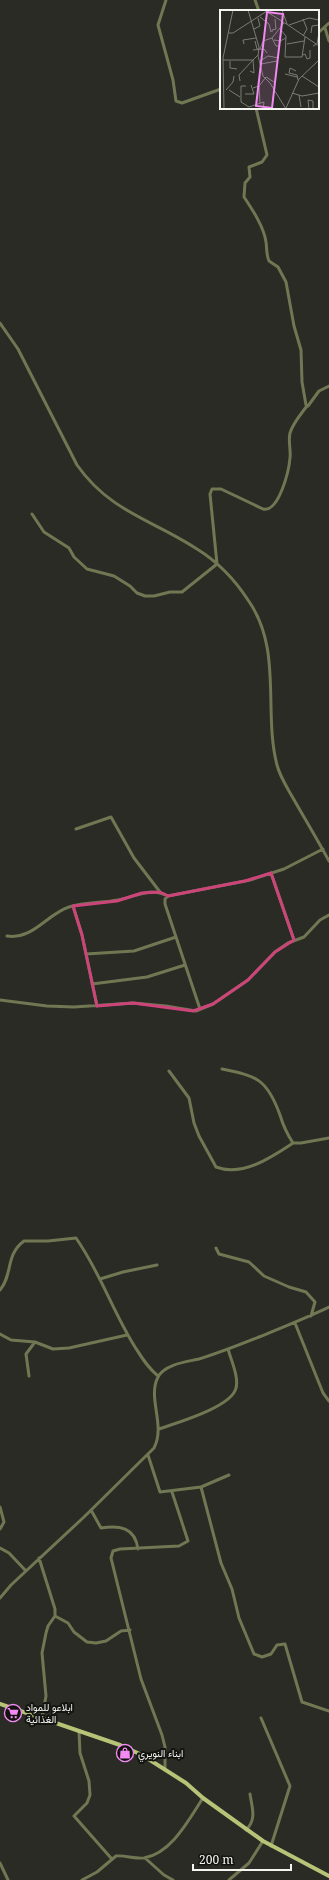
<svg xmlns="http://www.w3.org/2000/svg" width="329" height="1880" viewBox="0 0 329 1880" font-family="'Noto Serif',Vazirmatn,serif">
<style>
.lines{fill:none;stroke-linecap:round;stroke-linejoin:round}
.minor{stroke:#707753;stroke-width:3}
.major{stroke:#b7c477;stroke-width:4}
.marked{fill:none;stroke:#cc4479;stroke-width:3;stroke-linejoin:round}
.labels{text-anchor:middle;stroke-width:4;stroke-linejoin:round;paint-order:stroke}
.poi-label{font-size:10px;fill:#f4f5f0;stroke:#131310;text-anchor:start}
.inset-road{fill:none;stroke:#7b7c76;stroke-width:1}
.view{fill:#f28af3;fill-opacity:0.15;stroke:#f28af3;stroke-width:2}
.inset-edge{fill:none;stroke:#f4f5f0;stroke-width:2}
</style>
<rect width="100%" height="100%" fill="#2a2b24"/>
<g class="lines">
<path class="minor" d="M166,0l-8,25 15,55 3,21 6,2 39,-14
M255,0l4,11
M325,28l4,13
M318,33l11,-10
M256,108l11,47 -5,7 -13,5 1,10 -5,6 -1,14c8,12 20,30 22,45 1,6 0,12 3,19l9,6 8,15 8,44 7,24 1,32 4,23 2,1 11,-15 10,-5
M0,323l18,26 59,116c33,47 76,55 120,84 21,13 38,31 51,51 35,49 15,111 29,165 3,12 10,22 16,33 12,21 24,41 36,63
M32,514l12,18 25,16 5,9 13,12 27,7 16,10 7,7 8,3h9l16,-4h12l35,-28 -7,-70 2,-5h9l42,20c16,4 26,-39 27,-51 1,-8 -2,-17 0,-25 3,-10 11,-19 17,-27
M76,829l35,-12 23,41 26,34
M271,873l23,67
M168,896l-3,3v5l35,105
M73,906l9,29 15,71
M7,936c26,4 40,-22 62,-29 16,-5 33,-4 49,-7 11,-2 21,-7 33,-8 7,0 11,1 17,4l82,-16 34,-11 39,-20
M86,954l48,-3 42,-14
M92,984l55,-7 38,-12
M0,1000l47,6 27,1 59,-4 33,3 30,5 17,-7 35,-24 27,-28 13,-9 16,-6 16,-17 9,-5
M222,1069c35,7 45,10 58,46 3,10 7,19 13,28h8l28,-5
M169,1071l20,27 5,25 5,13 17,31c27,10 56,-10 77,-24
M216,1248l3,6 30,8 15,14 25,11 17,5 9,10 -4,14
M100,1279l23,-7 34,-7
M0,1290c13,-15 5,-35 24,-49h24l28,-3c24,34 37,74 59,109 7,11 13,21 23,29
M295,1323l28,70 6,8
M0,1334l11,6 24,2 18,7 16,-1 58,-13
M29,1376l-3,-22 9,-12
M159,1429c17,-6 73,-22 77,-41 3,-11 -5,-28 -8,-39
M148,1455l12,37 41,-5 28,-12
M201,1487l20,76 11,26 7,29 15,36 8,3 9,-3 6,-9 8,-1 17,58 27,9
M0,1507l4,15 -4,7
M91,1510l10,18c18,-3 34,-1 37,21
M0,1548l9,5 17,18
M39,1558l16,51v7l-7,10 -2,7 -4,20 4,43 -4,21
M0,1598l11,-13 73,-68 70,-69c12,-23 -7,-50 4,-71 7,-13 28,-15 41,-18 20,-6 40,-14 60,-22 24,-10 47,-19 70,-30
M55,1616l13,7 6,9 13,10 9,1 10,-2 15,-10 9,-1
M261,1718l29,68 -19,60
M79,1731l1,22 9,28 1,14 -3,8 -13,13 37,42
M165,1769v-22l-3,-12 -21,-56 -30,-121 2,-7 7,-2 59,-3 9,-5 -16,-49
M246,1830c11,-11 6,-22 4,-36
M145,1858l19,17 9,5
M0,1863l8,17
M82,1880l15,-8 19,-16c9,-1 18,3 28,2 28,-5 45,-39 59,-60
M229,1880l20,-17 14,-22"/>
<path class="major" d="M0,1704l120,41 22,10 44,28 17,15 60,43 66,35"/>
</g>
<path class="marked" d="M271,873l23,67 -19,12 -27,28 -35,24 -20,7 -60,-8 -36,3 -15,-71 -9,-29 44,-5 25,-8 18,-1 8,4 77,-15z"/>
<defs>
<g id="supermarket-ring" transform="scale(0.9)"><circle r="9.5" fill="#131310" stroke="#f28af3" stroke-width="1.5"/><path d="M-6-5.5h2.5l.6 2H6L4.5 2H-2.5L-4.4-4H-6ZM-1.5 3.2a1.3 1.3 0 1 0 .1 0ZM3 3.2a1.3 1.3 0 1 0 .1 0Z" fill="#f28af3"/></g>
<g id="shop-ring" transform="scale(0.9)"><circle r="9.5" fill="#131310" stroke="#f28af3" stroke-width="1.5"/><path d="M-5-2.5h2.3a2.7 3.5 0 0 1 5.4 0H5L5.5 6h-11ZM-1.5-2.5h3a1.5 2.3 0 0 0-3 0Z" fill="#f28af3"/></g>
</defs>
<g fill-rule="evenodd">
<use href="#supermarket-ring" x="13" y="1713"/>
<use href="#shop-ring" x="125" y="1753"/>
</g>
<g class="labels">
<g class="poi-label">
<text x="26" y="1711">ابلاعو للمواد<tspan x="26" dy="12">الغذائية</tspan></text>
<text x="138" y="1757">ابناء النويري</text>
</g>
</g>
<g transform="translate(220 10)">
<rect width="99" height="99" fill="#2a2b24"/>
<path class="inset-road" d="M28,0l11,37 -1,9 5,20 7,7 16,26M44,0l24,15M62,0l5,14M40,7l9,7 2,8M83,9l4,10 -4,7M68,15l31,21M69,15l20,-7 10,2M34,19l6,-3 -2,-8M60,19l6,7 -1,21h17l3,-20M52,22v-2l4,-1 -1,-10M9,23h4l34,-22M91,23l1,-7 7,-1M52,28l4,8h3l1,-5M54,30l6,1 6,-3M35,31l2,8h3l3,-8 9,-3 12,-15M24,34l-1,-4 13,-2M67,34l17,-3M93,36l4,-2 2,-11M33,40l11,-1 3,4M83,45l2,-1 2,5 3,-1v-8M3,50h30l5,-5M10,51v7l7,1M40,51l8,-5 11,2M41,54l16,-3M30,61l4,2 -1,-13M76,61l-6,-3 -1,5 8,2 1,5M65,64l12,3M82,66l17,11M20,71l-1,-6 14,-15M26,76h-5v16l8,5 15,-5 -1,7M39,76l7,-9 8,5M33,78l6,-2 1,17M6,80l7,-8 1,-6M9,80l11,7M72,83l10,3 17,-3M25,84h9l-3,-9M79,85l2,12M66,98l13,-29 20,-19M4,99l-1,-51 10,-48M89,99l-1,-9 5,1v8"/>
<path class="view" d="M47,2l16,2 -11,94 -16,-2z"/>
<rect width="99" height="99" class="inset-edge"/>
</g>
<path d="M193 1864v6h98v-6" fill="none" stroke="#f4f5f0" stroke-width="2"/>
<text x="199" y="1864" font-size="12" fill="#f4f5f0" stroke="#131310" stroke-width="3" paint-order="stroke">200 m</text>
</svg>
